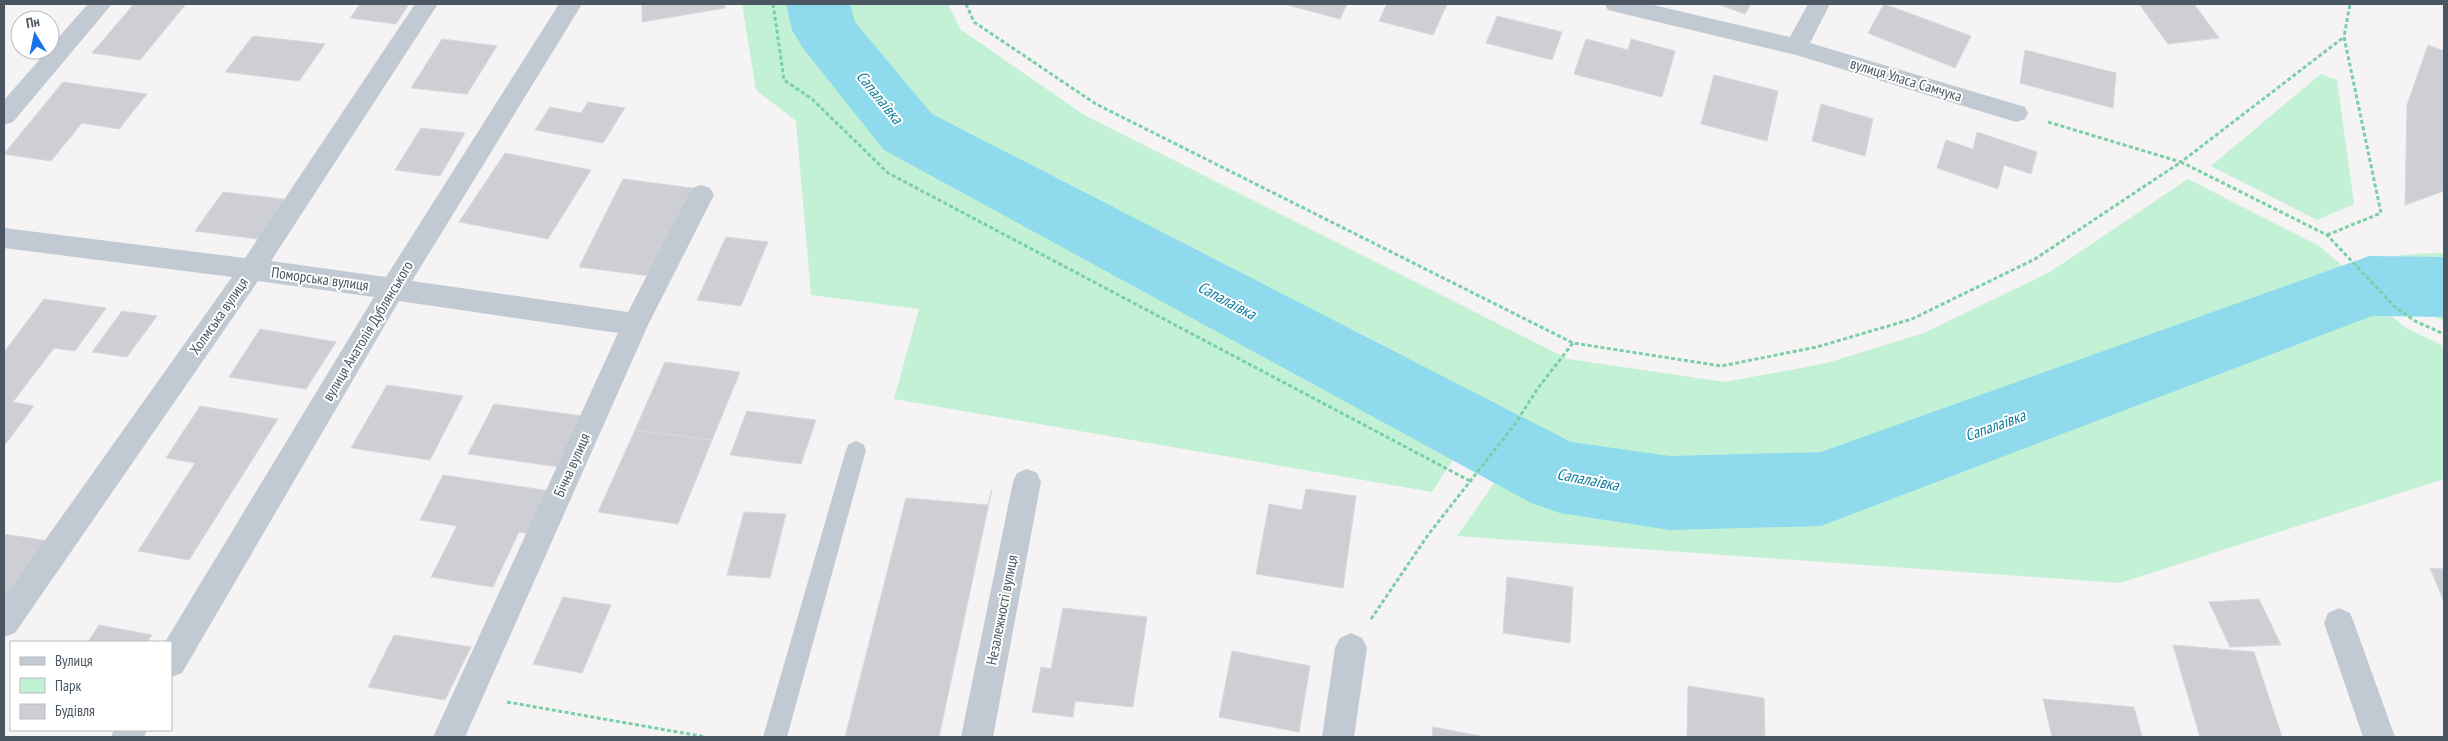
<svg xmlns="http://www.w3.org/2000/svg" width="2448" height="741" viewBox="0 0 2448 741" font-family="'PT Sans Narrow',sans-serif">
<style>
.green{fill:#c3f1d5}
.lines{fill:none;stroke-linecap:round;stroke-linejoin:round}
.river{fill:#90daee;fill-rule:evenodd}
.building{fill:#cdcfd5;stroke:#d7d9de}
.path{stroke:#7ad0a6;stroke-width:3;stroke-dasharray:4 2.5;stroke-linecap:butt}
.lane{fill:#c1cad2;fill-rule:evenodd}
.street{fill:#c1cad2;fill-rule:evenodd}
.labels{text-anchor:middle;stroke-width:4;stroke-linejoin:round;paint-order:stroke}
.street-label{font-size:15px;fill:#4a5661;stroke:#fff}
.water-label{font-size:16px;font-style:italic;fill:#0c7c9b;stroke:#fff}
</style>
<rect width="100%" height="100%" fill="#f5f3f3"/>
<path class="green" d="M742,4h206l12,25 124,86 484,244 157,23 102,-19 97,-30 126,-61 138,-93 131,67 26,22c32,-10 65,-16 99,-15v68c-20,-9 -38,-20 -59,-10l21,17 38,18v133l-324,104 -663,-47 43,-61 -42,-23 -26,40 -538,-93 25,-90 -108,-14 -15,-174 -40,-31z
M2321,74l16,6 17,124 -37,16 -106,-54z"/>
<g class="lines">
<path class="river" d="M786,4h64l5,18 77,92 639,328 99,14 151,-4 548,-196 75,1v60l-72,-1 -551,210 -151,4 -110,-17 -29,-10 -647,-353 -82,-103 -10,-17z"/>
</g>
<path class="building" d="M134,4h52l-46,56 -48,-7z
M360,4h49l-13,20 -46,-6z
M642,4h83v4l-83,14z
M1284,4h63l-7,15z
M1387,4h60l-14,31 -54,-14z
M1718,4h33l-6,10z
M1884,4l87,32 -16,32 -87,-35z
M2139,4h55l25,34 -51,6z
M1497,16l65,16 -10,28 -66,-17z
M253,36l72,8 -26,37 -74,-9z
M442,39l55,7 -30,48 -56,-6z
M1586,39l42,11 3,-11 44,12 -13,46 -88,-23z
M2428,45l16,6v140l-39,14 2,-100z
M2025,50l91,23 -3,35 -93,-25z
M1714,75l64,16 -11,50 -66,-17z
M63,82l84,12 -28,35 -37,-6 -31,38 -47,-7z
M588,102l37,6 -22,35 -68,-13 15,-23 31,6z
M1821,104l52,15 -8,37 -53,-15z
M421,128l44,5 -25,43 -45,-6z
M1977,132l60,20 -6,22 -27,-9 -6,24 -61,-21 9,-28 27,9z
M505,153l86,17 -43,69 -89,-17z
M623,179l69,9 -42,88 -71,-9z
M223,192l68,8 -26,40 -70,-9z
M726,237l42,5 -27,64 -44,-6z
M44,299l62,9 -31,43 -21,-3 -41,54 21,4 -30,40v-94z
M122,311l35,5 -30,41 -35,-5z
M260,329l76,13 -30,47 -77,-12z
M665,362l75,10 -28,68 -77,-10z
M387,385l76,11 -33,64 -79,-12z
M494,404l96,13 -24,51 -98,-14z
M200,406l78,13 -89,141 -51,-9 57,-88 -29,-5z
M747,411l69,9 -15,44 -71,-9z
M635,430l77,10 -34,84 -80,-12z
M443,475l107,16 -20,43 -11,-2 -26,55 -62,-10 26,-51 -37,-6z
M992,489l-53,248h-94l61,-239 82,7z
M1306,489l50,7 -13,92 -87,-14 13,-70 33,6z
M744,512l42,2 -16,64 -43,-3z
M4,534l45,7 -39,58 -6,-1z
M2430,568l14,1v33z
M1507,577l66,10 -3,56 -67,-10z
M563,597l48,8 -29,68 -49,-9z
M2259,599l22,46 -51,2 -21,-45z
M1063,608l84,9 -14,90 -58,-6 -2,16 -41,-5 9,-45 10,2z
M99,625l53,10 -5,7h-59z
M394,635l77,12 -26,53 -77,-13z
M2173,645l81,7 28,85h-82z
M1232,651l78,15 -11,66 -80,-15z
M1688,686l76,12 1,39h-78z
M2043,699l91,8 8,30h-90z
M1433,727l53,10h-54z"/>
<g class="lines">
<path class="path" d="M773,4l11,76 28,19 76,74 582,308
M966,4l8,18 122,82 477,239 148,23 96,-19 95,-28 123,-60 146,-97 146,73 68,72 20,14 29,13
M2048,122l133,40 163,-125
M2327,235l54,-22 -37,-176 6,-33
M1371,619l57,-84 87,-111 23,-36 35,-45
M507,702l199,35"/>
<path class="lane" d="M856,441l7,3 3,6 -79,287h-24l83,-287 3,-6z"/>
<path class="street" d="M88,4h24l-99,118 -9,3v-25l44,-50h2v-3z
M415,4h23l-167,257 115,16 173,-273h23l-170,277 216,31 64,-124 9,-3 9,3 4,7 -66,130 -183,412h-32l185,-404 -219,-32 -217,372 -11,4v-35h-6l209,-345 -116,-16 -243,352 -11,4v-39l228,-321 -228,-29v-20l241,30z
M1605,4h44l141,33 18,-33h22l-20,39 215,64 3,6 -3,6 -9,3 -220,-67 -180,-43 -8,-2z
M1027,469l10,4 4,9 -48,255h-32l52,-255 4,-9z
M2339,608l11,5 4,10 41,114h-32l-39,-114 4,-10z
M1351,633l11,5 5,10 -13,89h-32l13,-89 5,-10z
M114,730h33l-3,7h-33z"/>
</g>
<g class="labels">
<g class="street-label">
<text transform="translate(1906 80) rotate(17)" y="5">вулиця Уласа Самчука</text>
<text transform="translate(320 279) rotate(8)" y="5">Поморська вулиця</text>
<text transform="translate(219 316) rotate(-55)" y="5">Холмська вулиця</text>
<text transform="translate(368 331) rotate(-59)" y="5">вулиця Анатолія Дублянського</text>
<text transform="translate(572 465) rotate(-66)" y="5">Бічна вулиця</text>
<text transform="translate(1002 610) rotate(-79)" y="5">Незалежності вулиця</text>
</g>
<g class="water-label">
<text transform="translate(880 97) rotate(51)" y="6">Сапалаївка</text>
<text transform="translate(1227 300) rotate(28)" y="6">Сапалаївка</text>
<text transform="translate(1995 425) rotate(-20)" y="6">Сапалаївка</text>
<text transform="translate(1588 479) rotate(11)" y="6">Сапалаївка</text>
</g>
</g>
<rect width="2448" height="741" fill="none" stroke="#4a5661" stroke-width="10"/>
<rect x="10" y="641" width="162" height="90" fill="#ffffff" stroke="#b7bbc0"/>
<rect x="20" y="657" width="25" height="8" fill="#c1cad2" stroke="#b7bbc0"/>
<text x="55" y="666" font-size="15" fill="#4a5661">Вулиця</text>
<rect x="20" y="678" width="25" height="15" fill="#c3f1d5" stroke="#b7bbc0"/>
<text x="55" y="691" font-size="15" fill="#4a5661">Парк</text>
<rect x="20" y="704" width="25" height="15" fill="#cdcfd5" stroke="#b7bbc0"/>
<text x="55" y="716" font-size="15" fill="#4a5661">Будівля</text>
<g transform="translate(35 35) rotate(350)"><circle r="24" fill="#ffffff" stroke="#b7bbc0"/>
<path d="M0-4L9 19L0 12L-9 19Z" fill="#1a73e8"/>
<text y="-8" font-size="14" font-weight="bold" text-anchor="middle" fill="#4a5661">Пн</text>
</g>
</svg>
